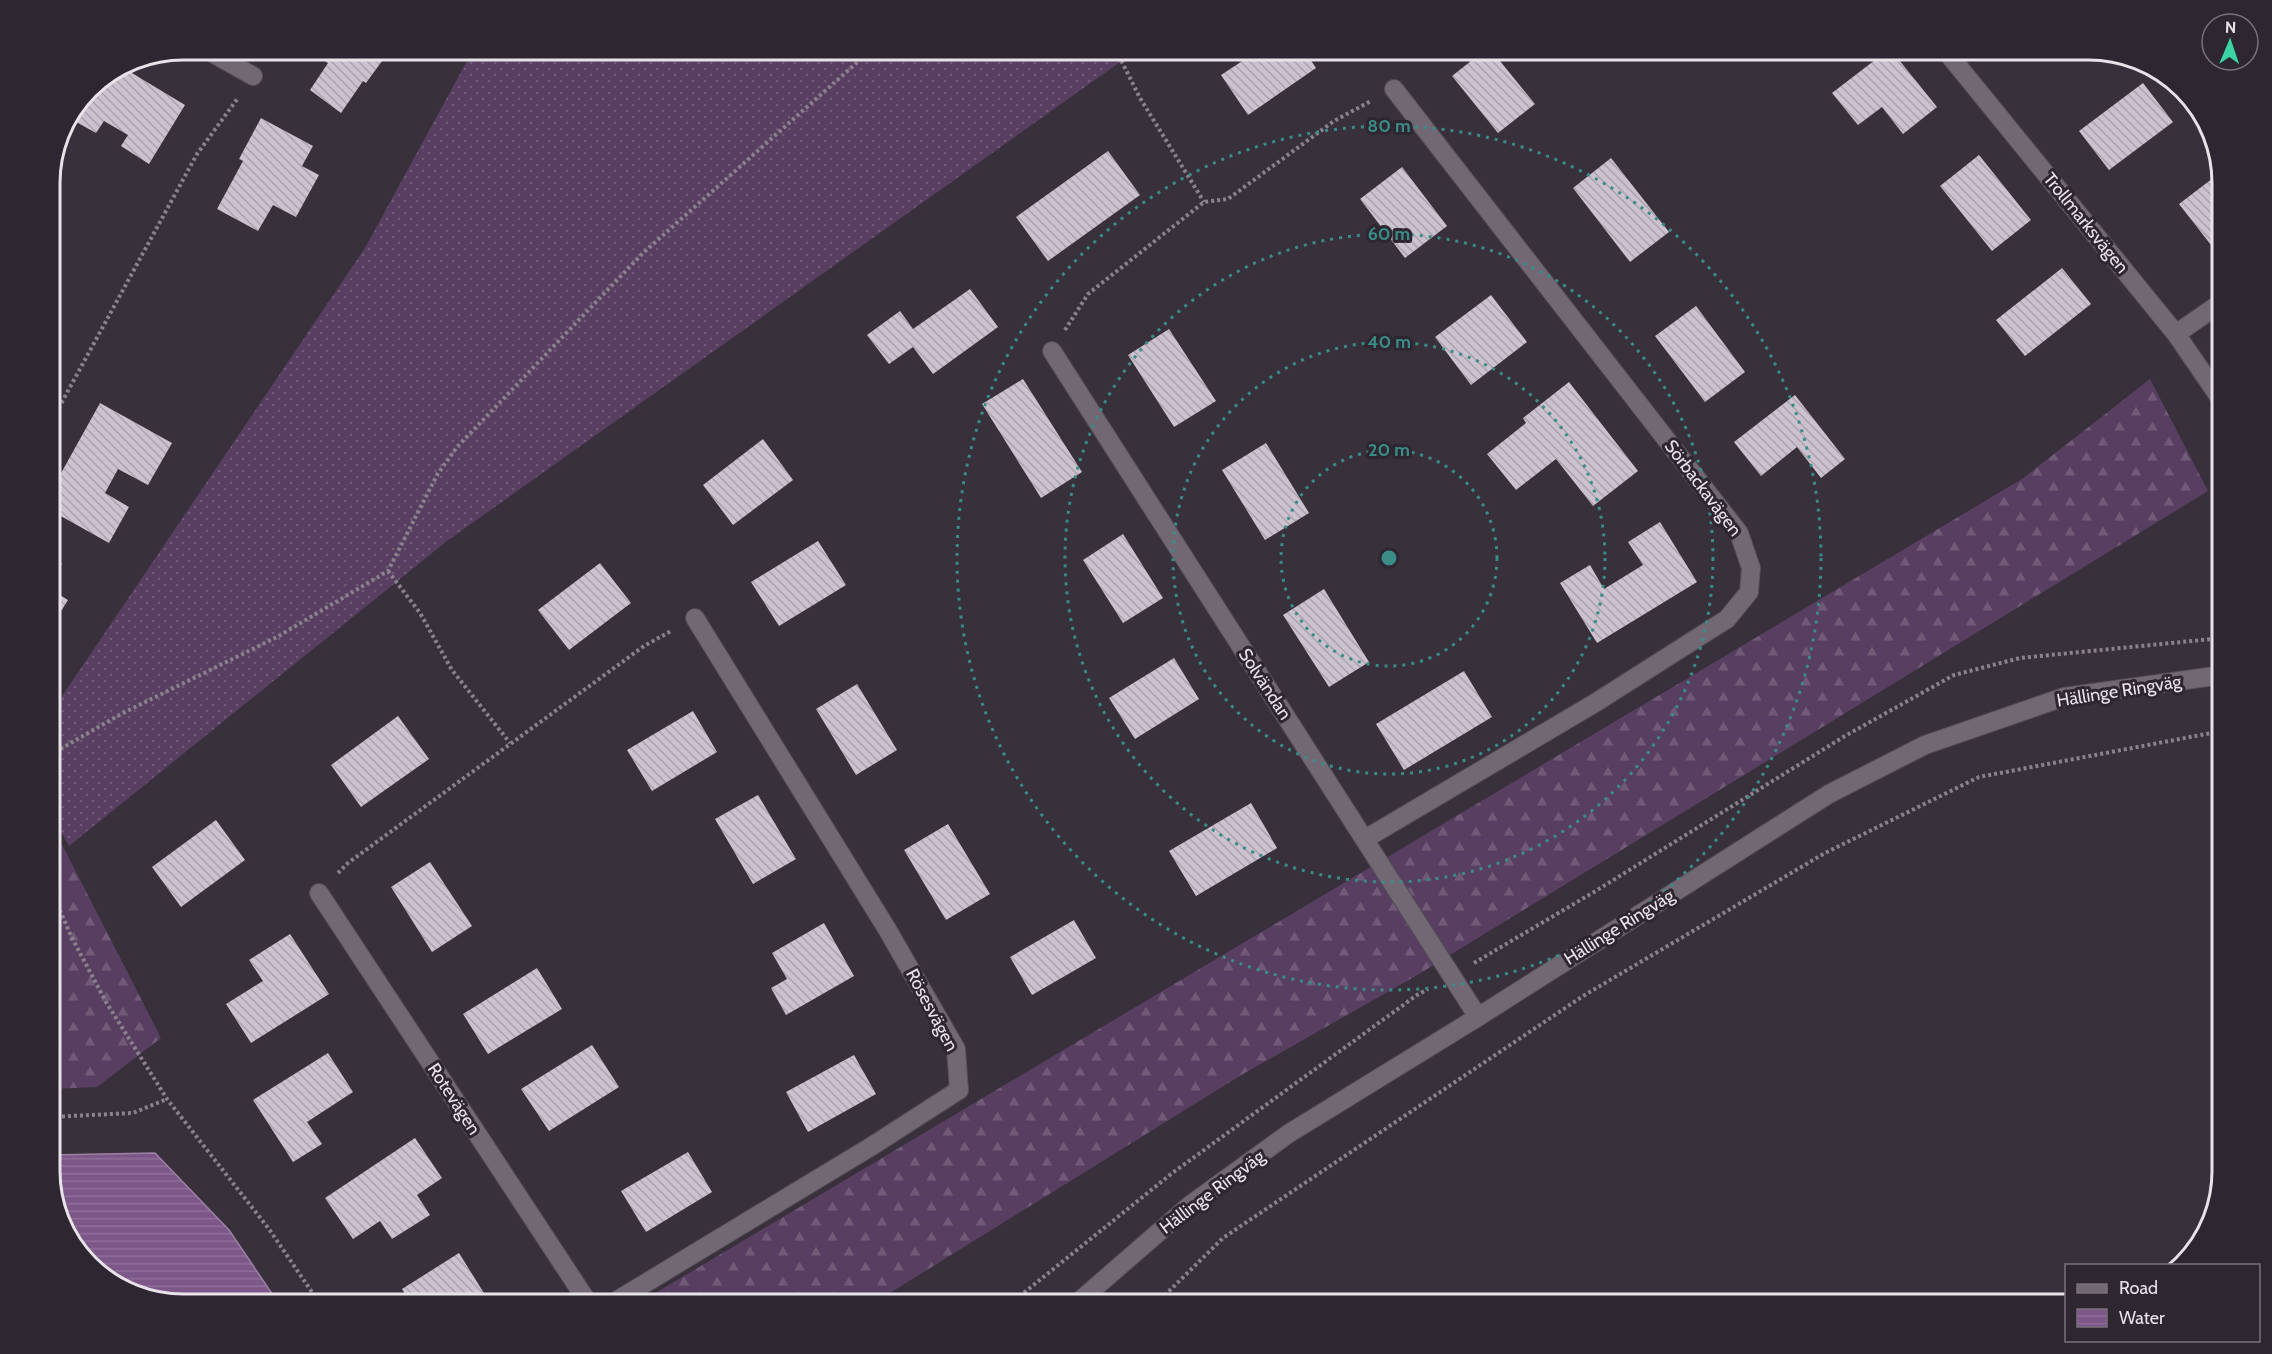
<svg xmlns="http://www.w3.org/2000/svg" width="2272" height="1354" viewBox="0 0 2272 1354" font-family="Cabin,sans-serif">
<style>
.grass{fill:url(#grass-dots)}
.forest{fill:url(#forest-firs)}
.water{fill:url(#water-rules);stroke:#9c81a5;stroke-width:1.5}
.building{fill:url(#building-back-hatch)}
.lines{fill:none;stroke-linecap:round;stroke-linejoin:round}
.street-casing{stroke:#534d56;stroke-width:20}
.path{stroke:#8a828c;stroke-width:4;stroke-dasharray:3 3;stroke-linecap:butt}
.street{stroke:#716874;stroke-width:18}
.ring{fill:none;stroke:#3a8c87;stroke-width:3;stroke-dasharray:3 6}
.labels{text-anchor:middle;stroke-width:6;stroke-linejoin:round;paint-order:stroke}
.street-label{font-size:18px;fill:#e8e2e9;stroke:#2e2630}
.rim{fill:none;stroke:#e8e2e9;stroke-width:3}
.centre{fill:#3a8c87;stroke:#2e2630;stroke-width:3}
.ring-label{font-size:18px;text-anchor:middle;font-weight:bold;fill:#3a8c87;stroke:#2e2630;stroke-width:6;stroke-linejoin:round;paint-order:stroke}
</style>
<defs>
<pattern id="grass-dots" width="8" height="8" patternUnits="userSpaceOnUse" patternTransform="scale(1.5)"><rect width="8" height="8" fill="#583f61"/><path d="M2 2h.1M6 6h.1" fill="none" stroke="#705a78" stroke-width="1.8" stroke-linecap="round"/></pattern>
<pattern id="forest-firs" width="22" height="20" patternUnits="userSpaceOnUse" patternTransform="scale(1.5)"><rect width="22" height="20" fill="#583f61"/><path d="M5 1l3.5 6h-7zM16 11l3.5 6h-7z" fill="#705a78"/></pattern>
<pattern id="water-rules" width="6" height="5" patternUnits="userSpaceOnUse" patternTransform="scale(1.5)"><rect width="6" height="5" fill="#7c5788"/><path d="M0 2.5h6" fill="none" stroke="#8f6f99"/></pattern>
<pattern id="building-back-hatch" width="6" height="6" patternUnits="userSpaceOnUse" patternTransform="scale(1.5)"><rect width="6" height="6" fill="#ccc2cf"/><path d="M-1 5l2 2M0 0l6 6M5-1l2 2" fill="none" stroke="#aaa2ad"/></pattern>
</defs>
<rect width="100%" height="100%" fill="#38303b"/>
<path class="grass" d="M473,50h664l-690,491 -378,305 -19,-33v-99l315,-466z"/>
<path class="forest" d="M2150,379l58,112 -794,486 -171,97 -371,230h-235l1385,-825z
M50,821l111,217 -64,49 -47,2z"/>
<path class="water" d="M155,1153l74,77 50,74h-96l-67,-18 -48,-48 -18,-59v-24z"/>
<path class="building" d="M308,50h82l-24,33 -3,-2 -22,32 -31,-23 18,-27z
M1259,50h45l12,18 -68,47 -27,-40z
M1485,50h6l44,54 -37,29 -46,-57z
M1888,50h3l46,57 -34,27 -21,-27 -24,18 -26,-32z
M122,67l63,38 -36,59 -28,-18 7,-11 -24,-14 -8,12 -27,-15 20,-30z
M2143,83l30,39 -64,48 -30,-39z
M261,118l52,28 -11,20 17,9 -23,42 -23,-12 -15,26 -41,-22 26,-48 -4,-2z
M1108,151l32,44 -92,66 -32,-44z
M1979,155l52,65 -39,31 -52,-65z
M1611,158l58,74 -39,30 -57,-74z
M1402,167l45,59 -42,32 -45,-59z
M2221,172l1,64 -11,9 -32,-41z
M2062,268l29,36 -66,52 -29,-36z
M970,289l28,38 -65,47 -20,-27 -24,17 -22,-29 33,-24 13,18z
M1491,295l36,47 -56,43 -36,-48z
M1696,306l49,66 -40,30 -50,-66z
M1169,329l47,72 -42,26 -46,-72z
M1023,379l59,93 -41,26 -59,-94z
M1569,382l69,89 -45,35 -37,-47 -40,31 -29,-36 39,-31 -3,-5z
M1795,395l50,64 -24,19 -24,-31 -36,29 -27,-34z
M100,403l72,40 -24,42 -30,-16 -13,24 24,14 -20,36 -59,-33v-17z
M763,439l30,41 -60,45 -30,-40z
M1266,443l43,70 -44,27 -43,-70z
M1660,522l37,60 -100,61 -37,-60 30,-18 14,24 39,-24 -15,-23z
M1123,534l40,64 -40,25 -40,-63z
M818,541l28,44 -67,41 -28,-44z
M50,556l12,8 -12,20z
M600,563l31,40 -62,47 -31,-40z
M50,589l18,11 -18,29z
M1324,589l45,73 -40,25 -46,-72z
M1174,658l25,41 -64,40 -26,-41z
M1464,671l28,46 -88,53 -28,-46z
M857,684l40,66 -41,25 -40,-66z
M693,711l24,41 -65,39 -25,-41z
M398,716l31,43 -68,48 -30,-42z
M758,795l38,64 -43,25 -38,-65z
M1251,803l26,45 -81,48 -27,-45z
M216,820l29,40 -64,47 -29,-40z
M948,824l42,70 -44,26 -42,-70z
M430,862l42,64 -40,26 -41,-65z
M1074,920l22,38 -64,37 -22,-38z
M824,923l30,53 -68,39 -15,-27 16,-9 -15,-26z
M290,934l39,60 -78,49 -25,-39 37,-23 -14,-21z
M537,968l25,41 -74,45 -25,-40z
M592,1045l27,42 -70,44 -28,-42z
M328,1053l25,39 -46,30 15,22 -29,18 -40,-62z
M854,1055l22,39 -68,38 -22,-40z
M415,1138l27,40 -25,17 13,20 -38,24 -12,-18 -27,18 -28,-41z
M688,1152l24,40 -66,40 -25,-41z
M459,1253l28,45 -11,6h-65l-9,-15z"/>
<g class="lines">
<g class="street-casing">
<path id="street" d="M207,50l46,26
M1945,50l231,284 46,67
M2176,334l46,-32
M1052,351l426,666
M1365,839l230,-136 132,-84 22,-27 2,-24 -12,-35 -345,-444
M319,893l270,411
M611,1304l261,-158 87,-56 -3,-41 -69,-120 -192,-311
M1076,1304l114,-99 98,-71 190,-117 351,-223 96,-49 139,-48 158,-22"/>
</g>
<path class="path" d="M1116,50l24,48 64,104
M1065,330l23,-36 116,-92 24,-3 106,-78 37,-20
M50,424l147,-270 41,-56
M388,571l32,42 32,57 58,73
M50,755l71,-41 156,-77 111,-66 49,-96 20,-28 24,-25 162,-169 228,-203
M338,873l10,-10 296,-217 27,-15
M50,888l22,50 34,64 61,97 102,130 51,75
M1474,963l120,-71 251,-156 109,-61 66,-17 202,-20
M50,1117l83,-4 34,-14
M1010,1304l161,-130 246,-179 11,-6
M1156,1304l67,-66 360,-242 242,-143 154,-76 243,-46"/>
<use href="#street" class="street"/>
</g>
<g class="ring">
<circle cx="1389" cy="558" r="108"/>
<circle cx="1389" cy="558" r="216"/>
<circle cx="1389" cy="558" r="324"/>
<circle cx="1389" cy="558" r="432"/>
</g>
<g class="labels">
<g class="street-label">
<text transform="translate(2086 223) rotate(51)" y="6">Trollmarksvägen</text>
<text transform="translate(1703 488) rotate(53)" y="6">Sörbackavägen</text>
<text transform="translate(1265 684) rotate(57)" y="6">Solvändan</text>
<text transform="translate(2119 691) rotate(-9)" y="6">Hällinge Ringväg</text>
<text transform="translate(1619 927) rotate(-32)" y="6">Hällinge Ringväg</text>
<text transform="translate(932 1010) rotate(62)" y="6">Rösesvägen</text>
<text transform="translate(454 1099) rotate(57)" y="6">Rotevägen</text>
<text transform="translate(1212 1192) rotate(-37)" y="6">Hällinge Ringväg</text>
</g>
</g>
<path d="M0 0H2272V1354H0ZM183 60H2089A123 123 0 0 1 2212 183V1171A123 123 0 0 1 2089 1294H183A123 123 0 0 1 60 1171V183A123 123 0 0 1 183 60Z" fill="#2e2630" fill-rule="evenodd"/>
<path class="rim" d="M183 60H2089A123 123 0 0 1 2212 183V1171A123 123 0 0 1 2089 1294H183A123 123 0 0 1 60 1171V183A123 123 0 0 1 183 60Z"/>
<circle cx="1389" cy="558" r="9" class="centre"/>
<g class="ring-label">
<text x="1389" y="132">80 m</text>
<text x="1389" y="240">60 m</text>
<text x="1389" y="348">40 m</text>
<text x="1389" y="456">20 m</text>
</g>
<rect x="2065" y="1264" width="195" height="78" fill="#2e2630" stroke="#78717a" stroke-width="1.5"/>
<rect x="2077" y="1284" width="30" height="9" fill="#716874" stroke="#78717a" stroke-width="1.5"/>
<text x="2119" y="1294" font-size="18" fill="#e8e2e9">Road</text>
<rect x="2077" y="1309" width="30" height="18" fill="url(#water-rules)" stroke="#78717a" stroke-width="1.5"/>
<text x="2119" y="1324" font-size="18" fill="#e8e2e9">Water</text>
<g transform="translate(2230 42) rotate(2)"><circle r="28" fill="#2e2630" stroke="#78717a" stroke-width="1.5"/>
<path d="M0-4.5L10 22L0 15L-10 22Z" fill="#3bd4a4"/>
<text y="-9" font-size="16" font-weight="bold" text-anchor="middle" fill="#e8e2e9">N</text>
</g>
</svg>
